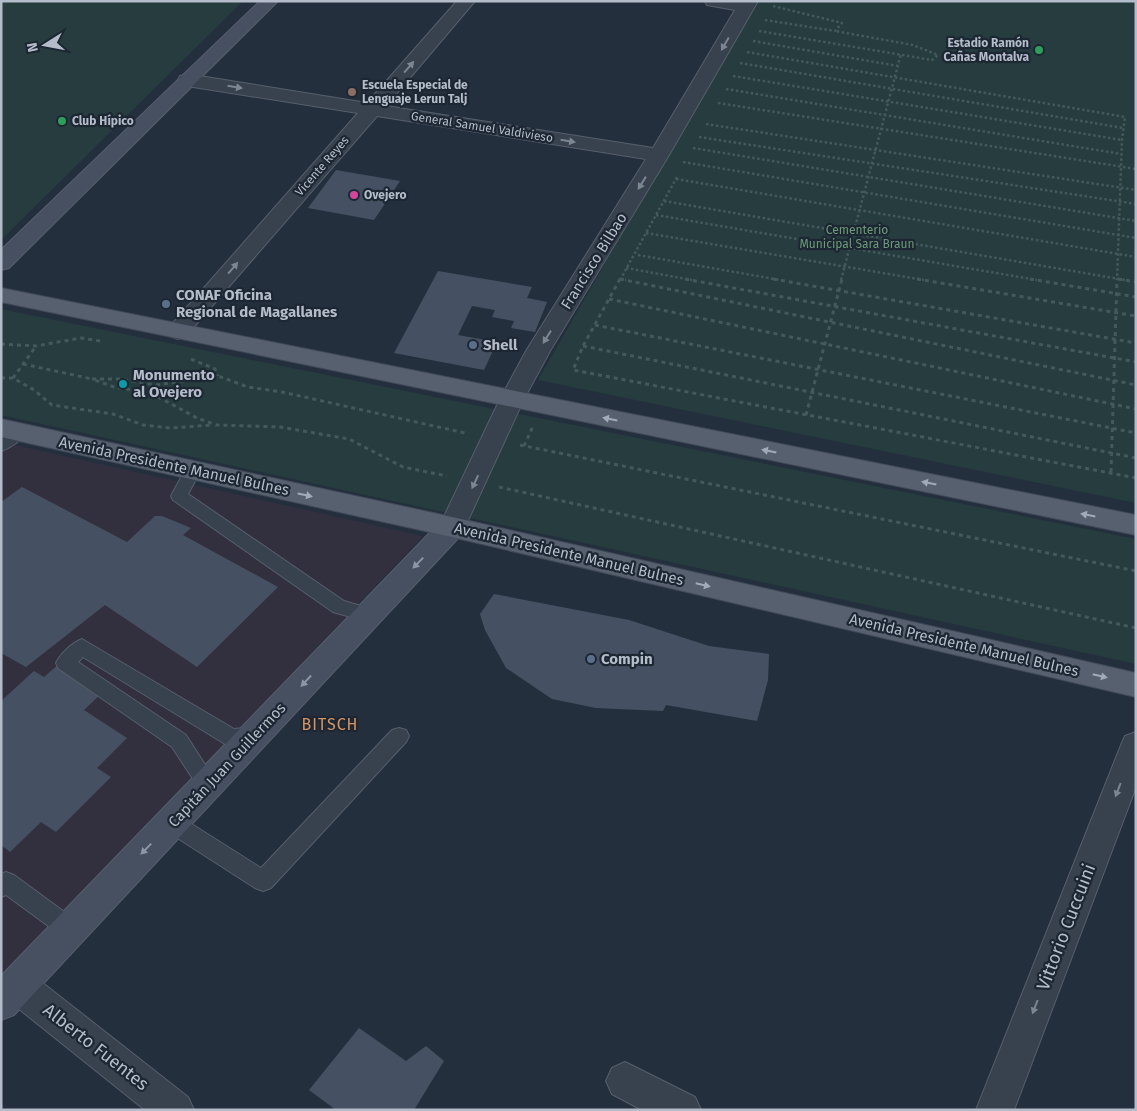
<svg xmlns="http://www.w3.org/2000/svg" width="1137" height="1111" viewBox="0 0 1137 1111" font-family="'Fira Sans',sans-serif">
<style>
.medical{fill:#32303f}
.green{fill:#263c3f}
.building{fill:#455162}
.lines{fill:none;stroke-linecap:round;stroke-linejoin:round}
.lane-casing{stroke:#565f6c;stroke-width:2}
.street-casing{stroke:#565f6c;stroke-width:2}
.secondary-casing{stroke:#565f6c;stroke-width:2}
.primary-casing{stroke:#414a57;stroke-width:2}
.path-far1{stroke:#44595c;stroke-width:2.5;stroke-dasharray:2.5 2.5;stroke-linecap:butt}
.path{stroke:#44595c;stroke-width:3;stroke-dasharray:4 4;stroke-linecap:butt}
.lane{fill:#38414e;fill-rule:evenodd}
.street{fill:#38414e;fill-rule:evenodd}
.secondary{fill:#465061;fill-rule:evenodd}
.primary{fill:#56606e;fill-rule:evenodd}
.oneway{fill:#7c8592}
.oneway2{fill:#a1aab7}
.oneway3{fill:#8e96a5}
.leisure-dot{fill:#2e9e5b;stroke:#1d2633;stroke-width:2}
.education-dot{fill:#8d6e63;stroke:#1d2633;stroke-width:2}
.hotel-dot{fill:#d1479c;stroke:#1d2633;stroke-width:2}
.service-dot{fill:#5c6f8a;stroke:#1d2633;stroke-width:2}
.culture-dot{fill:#0f9aa8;stroke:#1d2633;stroke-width:2}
.labels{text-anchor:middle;stroke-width:4.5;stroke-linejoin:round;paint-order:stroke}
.far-poi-label{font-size:12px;font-weight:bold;fill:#b4bcc9;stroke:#1d2633;text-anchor:start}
.far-street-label{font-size:12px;fill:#b4bcc9;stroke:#1d2633}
.far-park-label{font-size:12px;fill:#6b9a76;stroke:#1d2633}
.street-label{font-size:15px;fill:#b4bcc9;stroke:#1d2633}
.poi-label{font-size:15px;font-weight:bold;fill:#b4bcc9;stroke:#1d2633;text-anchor:start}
.neighbourhood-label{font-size:16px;letter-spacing:1px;fill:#d59563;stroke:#1d2633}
.near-street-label{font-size:18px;fill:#b4bcc9;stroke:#1d2633}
</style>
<rect width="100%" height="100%" fill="#242f3e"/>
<path class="medical" d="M1,442l422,94 -422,444z"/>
<path class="green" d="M1,1h242l-242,239z
M756,1h380v502l-598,-123z
M1,309l1135,230v125l-1135,-249z"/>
<path class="building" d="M336,170l64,11 -26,39 -66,-12z
M438,271l94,16 -5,11 20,4 -12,30 -24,-4 3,-7 -22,-4 3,-7 -23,-4 -14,29 39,7 -13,28 -90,-17z
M22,487l105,55 28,-26h7l29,12 -8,7 95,52 -81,80 -92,-62 -79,62 -25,-14v-151z
M494,594l135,26 80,26 60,8 -1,26 -11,41 -91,-16 -3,6 -67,-3 -44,-9 -46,-31 -21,-38 -5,-16z
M59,664l44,28 -19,18 43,28 -30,30 14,9 -55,55 -15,-10 -31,30 -9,-7v-144l33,-30 10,6z
M359,1028l47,33 20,-15 18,15 -30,49h-78l-27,-20z"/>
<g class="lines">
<g class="lane-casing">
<path id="lane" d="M19,426l6,2 2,4c-5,8 -17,16 -26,19v-14z
M193,464l6,2 2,4 -13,24 156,107 31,9 3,5 -3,5 -6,2 -36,-10 -160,-112 -2,-4 14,-26 2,-4z
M82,639l152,90 21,-2 7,2 3,6 -3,6 -30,5 -7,-2 -142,-87 -5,5 108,73 32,50 -3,6 -7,3 -7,-3 -29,-44 -114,-79 -2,-5c5,-10 16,-20 26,-24z
M399,728l7,2 3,6 -3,6 -135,146 -8,3 -8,-3 -90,-58 -3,-7 3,-7 7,-2 7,2 82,52 131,-138z
M6,872l8,3 64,47 3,7 -3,7 -8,3 -8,-3 -56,-41 -5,2v-23z"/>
</g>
<g class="street-casing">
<path id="street" d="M457,1h18l-89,105 267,42 82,-138 -28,-5 -2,-4h53l-89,154 -119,196 -26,48 -59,128 -3,7 -10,3 -10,-3 -3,-7 61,-128 26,-48 120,-192 -269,-43 -191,220 -8,3 -8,-3 -4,-5 192,-218 -171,-27 -7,-2 -2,-4 2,-4 7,-2 180,29z
M1136,732v55l-122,323h-38l145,-365 4,-9z
M17,968l13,5 158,124 6,13h-49l-141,-113c-3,-9 -3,-15 0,-24z
M625,1062l70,35 6,13h-59l-30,-16 -6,-13 6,-13z"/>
</g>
<g class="secondary-casing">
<path id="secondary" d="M260,1h18l-269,267 -8,2v-20z
M452,517l10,3 3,7 -3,7 -448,481 -13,5v-44l441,-456z"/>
</g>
<g class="primary-casing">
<path id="primary" d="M1,288l1135,227v20l-1135,-233z
M1,419l451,98 684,156v24l-684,-160 -451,-100z"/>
</g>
<path class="path-far1" d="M765,20l70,11 7,-8 -69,-17 -1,2
M759,31l173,29 6,-5 -25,-10 -78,-14
M753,41l145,25
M747,52l378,65 -3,23 -5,140
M740,63l383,65
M733,76l389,64
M726,89l395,65
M718,103l418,66
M706,124l430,66
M699,137l437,67
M693,148l443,73
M683,162l453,76
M676,179l460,78
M664,201l461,79
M656,215l381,65
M646,233l278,47
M638,255l142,25
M626,268l66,12
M620,279l6,1
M620,280l57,-103
M841,280l60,-226"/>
<path class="path" d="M620,279l-37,67 -10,24 563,108
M620,279l516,106
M685,279l451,83
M773,279l363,64
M917,279l219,37
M1030,279l106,18
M1118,279l18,3
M609,299l527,110
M595,325l541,108
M1,344l35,2 45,-8 19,3
M583,346l553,112
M191,359l24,10 3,7
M23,364l69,15
M1,378h12l21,12 18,15 61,9 30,11 27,3 43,-3
M13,378l23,-32
M92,379h26l38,6v4l-5,4 -37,-6z
M156,385l62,-9 30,11 34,5 183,41
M151,393l46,25 19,7 64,2 69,12 54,28 44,9
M806,415l36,-136
M520,445l616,126
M524,446l9,-20
M1111,472l6,-193
M499,487l637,141"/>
<use href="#lane" class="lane"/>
<use href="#street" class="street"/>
<use href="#secondary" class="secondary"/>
<use href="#primary" class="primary"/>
</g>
<defs><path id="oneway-solid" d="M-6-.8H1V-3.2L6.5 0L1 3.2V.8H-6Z" transform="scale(1.25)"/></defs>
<g class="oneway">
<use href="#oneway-solid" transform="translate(725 44) rotate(120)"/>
<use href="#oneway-solid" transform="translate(409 67) rotate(-49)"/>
<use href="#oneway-solid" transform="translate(235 87) rotate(9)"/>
<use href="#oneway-solid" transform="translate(568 141) rotate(9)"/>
<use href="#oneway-solid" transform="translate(642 183) rotate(122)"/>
<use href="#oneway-solid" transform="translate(233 268) rotate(-49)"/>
<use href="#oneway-solid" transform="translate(547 337) rotate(122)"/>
<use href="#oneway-solid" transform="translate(475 482) rotate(115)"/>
<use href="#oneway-solid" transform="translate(1118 790) rotate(111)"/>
<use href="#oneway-solid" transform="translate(1035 1007) rotate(111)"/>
</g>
<g class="oneway2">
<use href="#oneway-solid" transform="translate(610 419) rotate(-169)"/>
<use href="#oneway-solid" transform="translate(769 451) rotate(-169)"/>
<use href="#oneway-solid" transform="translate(929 483) rotate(-169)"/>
<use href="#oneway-solid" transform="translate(305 495) rotate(12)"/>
<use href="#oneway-solid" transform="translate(1088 515) rotate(-169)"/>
<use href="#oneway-solid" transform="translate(703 585) rotate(13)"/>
<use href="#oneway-solid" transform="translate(1100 676) rotate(13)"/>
</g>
<g class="oneway3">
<use href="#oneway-solid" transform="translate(418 563) rotate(134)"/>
<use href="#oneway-solid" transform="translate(306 681) rotate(133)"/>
<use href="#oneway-solid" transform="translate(146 849) rotate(134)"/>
</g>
<g class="leisure-dot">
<circle cx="1039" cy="50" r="5"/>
<circle cx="62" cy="121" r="5"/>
</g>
<circle class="education-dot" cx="352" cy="92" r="5"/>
<circle class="hotel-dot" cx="354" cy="195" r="5"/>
<g class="service-dot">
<circle cx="166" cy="304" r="5"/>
<circle cx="473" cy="345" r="5"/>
<circle cx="591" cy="659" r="5"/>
</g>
<circle class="culture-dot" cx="123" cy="384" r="5"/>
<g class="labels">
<g class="far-poi-label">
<text x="1029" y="47" text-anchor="end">Estadio Ramón<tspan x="1029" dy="14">Cañas Montalva</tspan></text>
<text x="362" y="89">Escuela Especial de<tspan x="362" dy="14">Lenguaje Lerun Talj</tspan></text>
<text x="72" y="125">Club Hípico</text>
<text x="364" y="199">Ovejero</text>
</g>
<g class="far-street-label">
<text transform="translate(482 127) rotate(9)" y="4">General Samuel Valdivieso</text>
<text transform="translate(322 166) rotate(-49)" y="4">Vicente Reyes</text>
</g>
<g class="far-park-label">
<text x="857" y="234">Cementerio<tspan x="857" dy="14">Municipal Sara Braun</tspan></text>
</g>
<g class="street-label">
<text transform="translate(594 261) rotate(-58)" y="5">Francisco Bilbao</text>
<text transform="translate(174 466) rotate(12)" y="5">Avenida Presidente Manuel Bulnes</text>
<text transform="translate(569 554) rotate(13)" y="5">Avenida Presidente Manuel Bulnes</text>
<text transform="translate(964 645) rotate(13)" y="5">Avenida Presidente Manuel Bulnes</text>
<text transform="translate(227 765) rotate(-47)" y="5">Capitán Juan Guillermos</text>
</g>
<g class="poi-label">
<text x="176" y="300">CONAF Oficina<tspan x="176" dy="17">Regional de Magallanes</tspan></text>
<text x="483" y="350">Shell</text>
<text x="133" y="380">Monumento<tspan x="133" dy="17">al Ovejero</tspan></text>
<text x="601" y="664">Compin</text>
</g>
<g class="neighbourhood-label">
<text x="330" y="730">BITSCH</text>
</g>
<g class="near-street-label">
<text transform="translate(1066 927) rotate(-69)" y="6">Vittorio Cuccuini</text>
<text transform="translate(96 1047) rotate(38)" y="6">Alberto Fuentes</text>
</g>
</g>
<rect width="1137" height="1111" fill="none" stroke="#b4bcc9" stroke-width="5"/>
<g transform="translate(45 45) rotate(259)" stroke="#1d2633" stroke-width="4" paint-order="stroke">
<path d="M0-4L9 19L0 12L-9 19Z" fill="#b4bcc9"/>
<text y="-8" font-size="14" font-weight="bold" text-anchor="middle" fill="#b4bcc9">N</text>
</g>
</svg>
